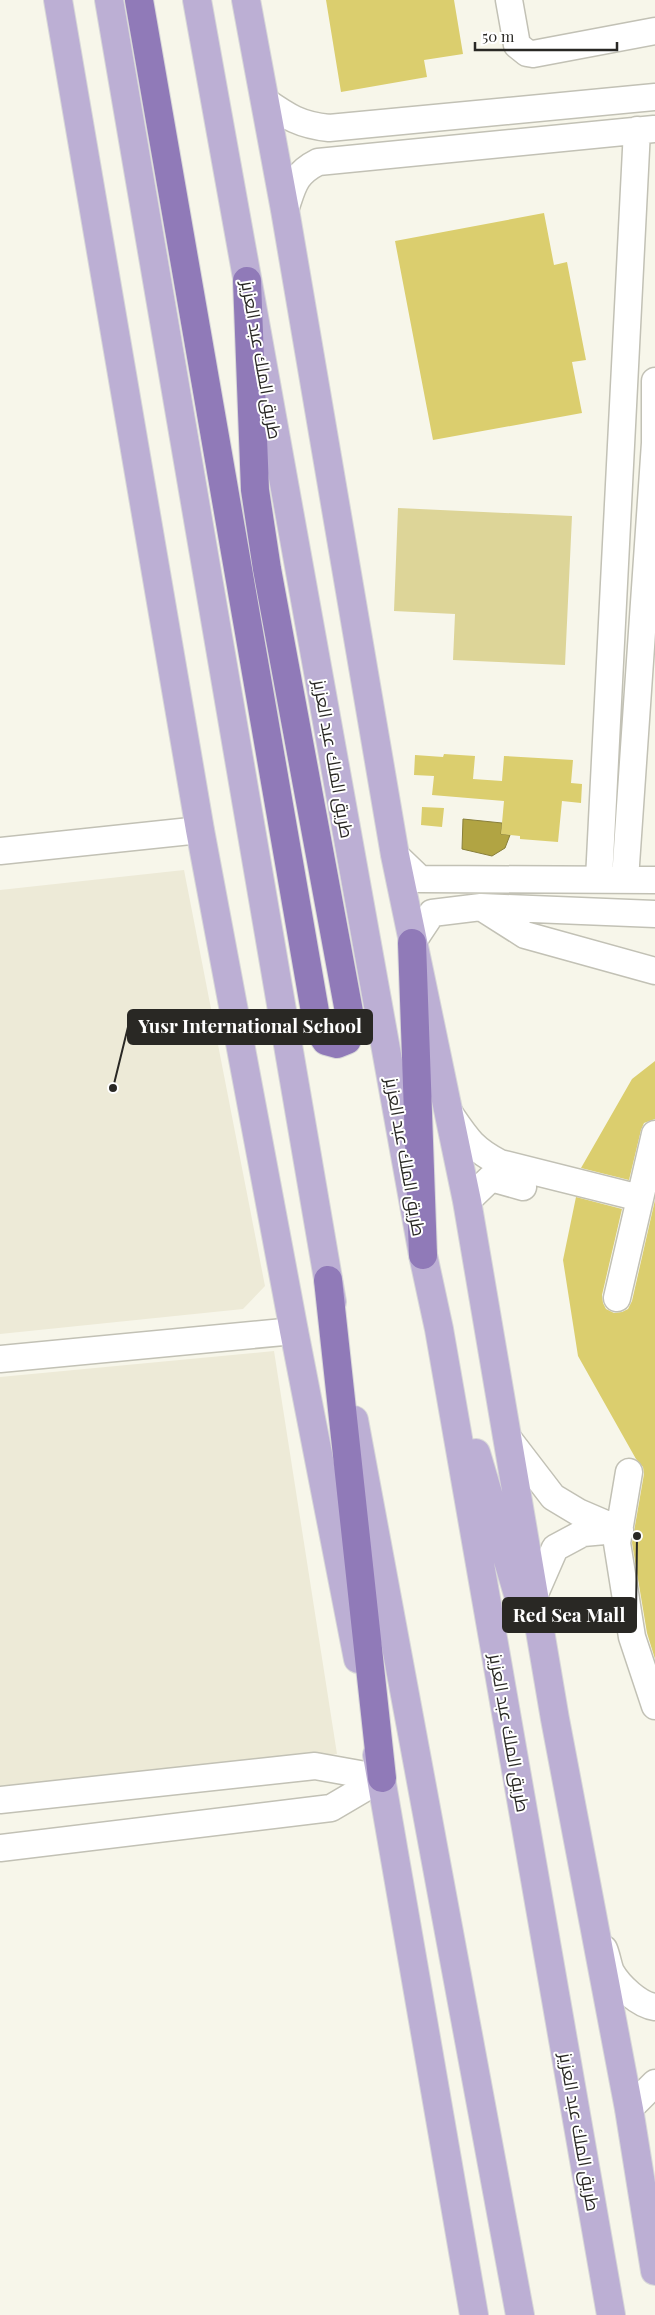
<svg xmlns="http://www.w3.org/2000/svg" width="655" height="2315" viewBox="0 0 655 2315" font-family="'Playfair Display',Cairo,serif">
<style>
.built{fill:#edead7}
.green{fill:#ddd598}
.water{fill:#b1a443;stroke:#887f3a}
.building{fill:#dbce6e}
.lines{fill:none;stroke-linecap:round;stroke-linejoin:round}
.minor-casing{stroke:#c2c1b5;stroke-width:29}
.major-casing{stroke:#d8d8d8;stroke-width:30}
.highway-casing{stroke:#d8d8d8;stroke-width:30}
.minor{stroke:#fff;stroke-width:26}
.major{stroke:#bcafd4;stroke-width:28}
.highway{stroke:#907ab8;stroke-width:28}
.labels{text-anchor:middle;stroke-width:4;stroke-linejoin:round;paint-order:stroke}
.street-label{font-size:18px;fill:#292824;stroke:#fff}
.leader{fill:none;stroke:#292824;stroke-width:2}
.callout-dot{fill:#292824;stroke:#fff;stroke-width:2}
.callout{fill:#292824;stroke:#292824;stroke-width:2}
.callout-label{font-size:19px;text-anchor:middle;font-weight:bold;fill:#fff}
</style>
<rect width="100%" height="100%" fill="#f7f6ea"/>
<path class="built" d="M184,870l81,416 -22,23 -243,25v-444z
M274,1351l63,403 -337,35v-412z"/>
<path class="green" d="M398,508l174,8 -7,149 -112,-5 2,-46 -61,-3z"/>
<path class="water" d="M463,819l39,4 -1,11 9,1 -5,13 -13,8 -30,-7z"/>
<path class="building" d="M326,0h128l9,54 -39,6 3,17 -86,15z
M544,213l10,52 13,-3 19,98 -14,2 10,51 -149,27 -38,-199z
M444,754l31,2 -2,23 29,2 2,-25 69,4 -2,23 11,1 -1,19 -19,-2 -4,41 -38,-3v-3l-19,-2 3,-33 -72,-6 2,-19 -20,-1 1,-20 28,2z
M422,807l22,1 -2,19 -21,-2z
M655,1061v58l-11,4 -3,7 -12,50 -48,-12 51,-89z
M576,1197l46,12 -20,86 1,8 3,6 8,4 8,-1 6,-3 4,-8 23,-101v459l-8,-26 -15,-90 12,-69 -1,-7 -7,-8 -58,-103 -15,-96z"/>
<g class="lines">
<g class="minor-casing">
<path id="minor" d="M509,0l8,45 10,8 6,1 122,-23
M265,101c23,16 35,24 64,27l326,-31
M285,210c8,-23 9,-36 33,-48l336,-33
M0,851l200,-21
M395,855l25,24 235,1
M599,879l38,-749
M625,879l30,-436v-62
M481,907l44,28 130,36
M412,943l20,-30 49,-6 174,7
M450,1114c17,25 23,35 50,49l140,35
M467,1201l24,-23 32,9
M617,1298l38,-164
M0,1359l294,-28
M507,1437l46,60 25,15 42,18
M629,1472l-12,71 15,94 23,69
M534,1596l21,-48 28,-15 33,-3
M0,1800l315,-34 67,12
M0,1848l331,-40 51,-30
M604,1949c3,7 4,16 7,23 8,14 28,33 44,35
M629,2109l26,-26"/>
</g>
<g class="major-casing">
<path id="major" d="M58,0l142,830 94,501 64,328
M109,0l223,1302
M197,0l226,1255 16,74 172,986
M246,0l39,210 110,645 72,346 88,518 74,390 26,162
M354,1420l166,895
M476,1453l44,148
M377,1755l97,560"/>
</g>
<g class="highway-casing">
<path id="highway" d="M139,0l179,1029 8,12 11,3 10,-4 5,-12 -85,-459 -12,-79 -8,-209
M412,943l11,312
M328,1280l54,498"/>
</g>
<use href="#minor" class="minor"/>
<use href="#major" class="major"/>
<use href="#highway" class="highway"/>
</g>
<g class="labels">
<g class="street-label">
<text transform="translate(261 360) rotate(80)" y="6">طريق الملك عبد العزيز</text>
<text transform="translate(333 759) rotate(80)" y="6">طريق الملك عبد العزيز</text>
<text transform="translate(405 1157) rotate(80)" y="6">طريق الملك عبد العزيز</text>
<text transform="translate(509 1733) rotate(80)" y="6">طريق الملك عبد العزيز</text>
<text transform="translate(579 2132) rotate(80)" y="6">طريق الملك عبد العزيز</text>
</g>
</g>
<path class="leader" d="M113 1088L128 1027M637 1536L636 1615"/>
<g class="callout-dot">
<circle cx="113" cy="1088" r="5"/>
<circle cx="637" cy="1536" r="5"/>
</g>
<g class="callout">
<rect x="128" y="1010" width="244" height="34" rx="5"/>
<rect x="503" y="1598" width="133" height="34" rx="5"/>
</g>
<g class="callout-label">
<text x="250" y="1033">Yusr International School</text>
<text x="569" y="1622">Red Sea Mall</text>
</g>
<path d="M475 42v8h142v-8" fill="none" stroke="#292824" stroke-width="2.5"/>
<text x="482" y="42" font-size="15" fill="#292824" stroke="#ffffff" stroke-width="4" paint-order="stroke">50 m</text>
</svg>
